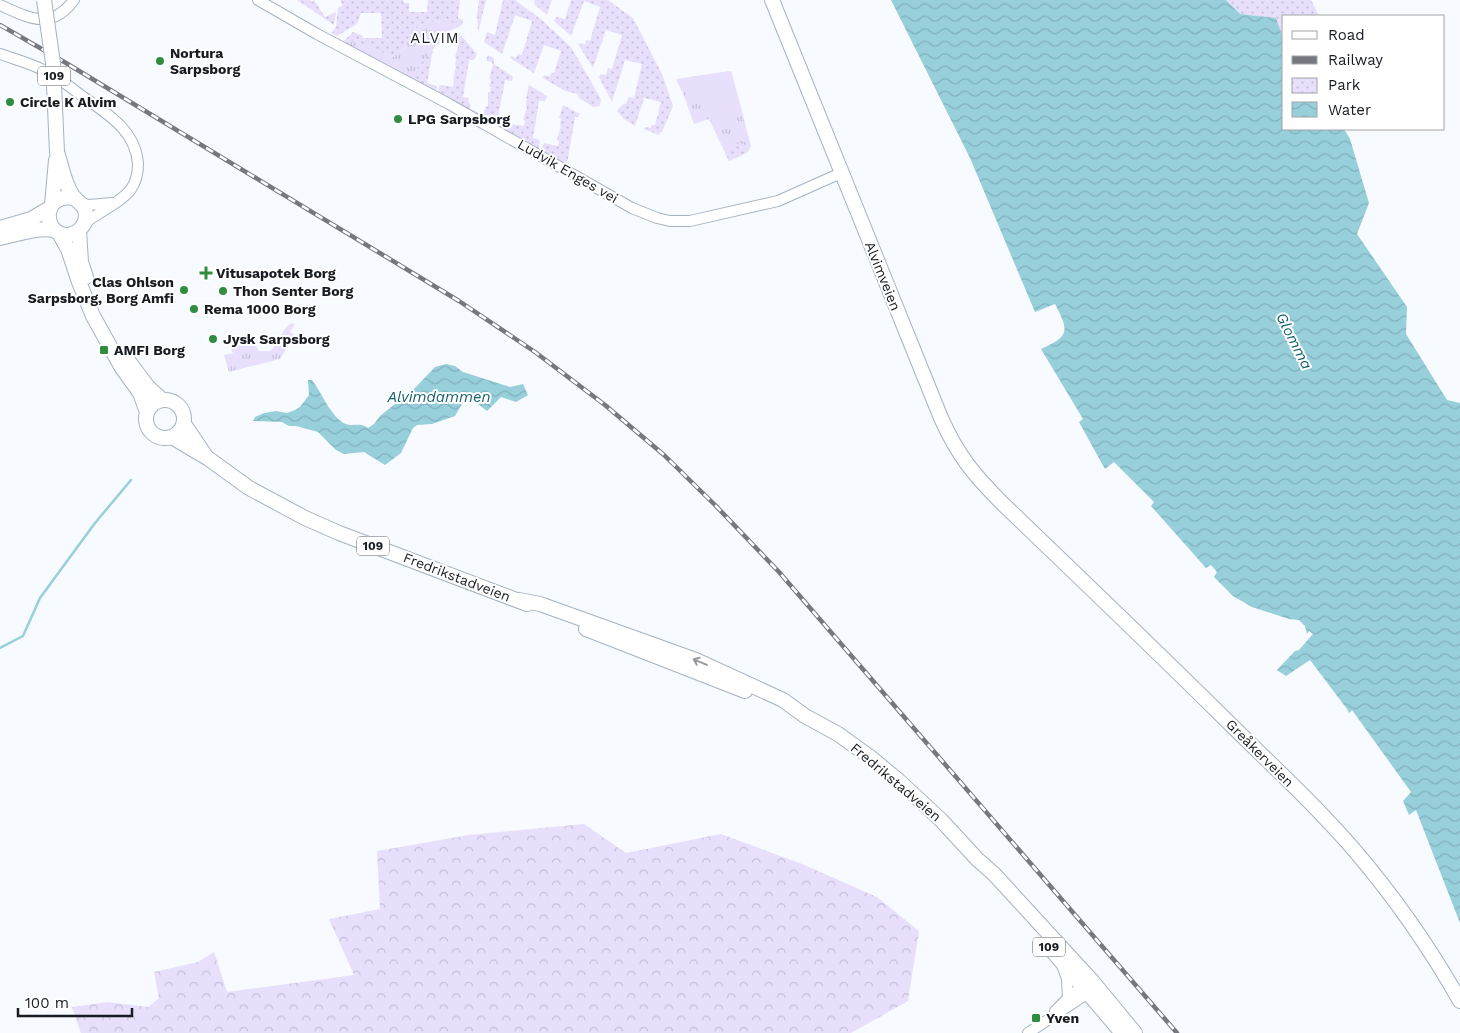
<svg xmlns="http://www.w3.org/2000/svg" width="1460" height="1033" viewBox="0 0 1460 1033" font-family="'Work Sans',sans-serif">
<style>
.grass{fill:url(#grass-tufts)}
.forest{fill:url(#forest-crowns)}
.park{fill:url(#park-dots)}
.pitch{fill:#e8dffc}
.water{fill:url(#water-waves)}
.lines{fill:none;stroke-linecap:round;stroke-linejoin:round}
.stream{stroke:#97cfdb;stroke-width:2.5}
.minor-casing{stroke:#a5b2c3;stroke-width:12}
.major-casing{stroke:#a5b2c3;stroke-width:16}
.minor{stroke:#fff;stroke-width:10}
.major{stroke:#fff;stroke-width:14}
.rail-casing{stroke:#75797f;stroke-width:4.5}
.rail{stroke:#fff;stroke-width:2.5;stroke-dasharray:8;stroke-linecap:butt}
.major-bridge-casing{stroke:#a5b2c3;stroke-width:16;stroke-linecap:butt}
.major-bridge{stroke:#fff;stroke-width:14}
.oneway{stroke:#97989c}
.poi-dot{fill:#308d3f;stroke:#fff;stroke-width:2}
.labels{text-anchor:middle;stroke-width:4;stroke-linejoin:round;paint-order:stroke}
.shield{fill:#fff;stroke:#5d5f64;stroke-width:1}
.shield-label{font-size:12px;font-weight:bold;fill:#171b22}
.poi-label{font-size:14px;font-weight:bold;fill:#171b22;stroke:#fff;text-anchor:start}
.street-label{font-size:14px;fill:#171b22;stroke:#fff}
.neighbourhood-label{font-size:15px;letter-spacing:1px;fill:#171b22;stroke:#fff}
.water-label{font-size:15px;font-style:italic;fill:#125f6c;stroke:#fff}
</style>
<defs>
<pattern id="grass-tufts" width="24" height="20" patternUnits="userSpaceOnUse" patternTransform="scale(1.25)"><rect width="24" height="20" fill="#e8dffc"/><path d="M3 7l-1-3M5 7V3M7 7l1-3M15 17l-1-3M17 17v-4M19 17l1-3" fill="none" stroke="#c6bfd8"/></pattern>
<pattern id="forest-crowns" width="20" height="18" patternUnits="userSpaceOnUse" patternTransform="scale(1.25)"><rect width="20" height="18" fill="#e8dffc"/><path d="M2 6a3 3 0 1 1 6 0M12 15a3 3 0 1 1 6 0" fill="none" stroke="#c6bfd8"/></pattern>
<pattern id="park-dots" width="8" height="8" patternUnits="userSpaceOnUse" patternTransform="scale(1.25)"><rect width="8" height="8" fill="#e8dffc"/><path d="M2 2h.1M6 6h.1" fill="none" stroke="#c6bfd8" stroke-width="1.8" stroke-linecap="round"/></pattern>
<pattern id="water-waves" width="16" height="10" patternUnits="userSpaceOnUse" patternTransform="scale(1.25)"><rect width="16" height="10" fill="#97cfdb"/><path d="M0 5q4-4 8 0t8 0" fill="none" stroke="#81b1bc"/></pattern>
</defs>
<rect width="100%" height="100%" fill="#f7fafe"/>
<path class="grass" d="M443,21h7l9,6 -13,5 -5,8 -24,28 -4,11 -70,-35 1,-3 19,3 30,13 12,-9c1,-8 13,-24 21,-25 6,-2 11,0 17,-2z
M731,71l20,75 -3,6 -19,9 -20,-42 -15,5 -10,-28 -8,-17z
M292,323l3,1 -5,8 5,3 -15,24 -51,13 -5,-17 9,-2 -2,-5 22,-6 6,9h11c10,-7 11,-23 22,-28z"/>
<path class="forest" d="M584,824l42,29 95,-19 81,30 75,33 42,34 -11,70 -57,32h-770l-9,-26 36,-5 40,5 11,-9 -5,-26 44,-10 16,-10 13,40 127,-17 -25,-56 51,-10 -3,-58 92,-16z"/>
<path class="park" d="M297,0h13l2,2 2,-2 11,17 11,-5 -2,13z
M340,0h63l1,3h5v9h18l1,-12h32l-2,18 5,2 -1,5 -3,2 -9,-6c-3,0 -23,1 -25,2 -8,2 -19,17 -20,25l-12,9 -30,-13 -19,-3 9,-9 9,3 1,3h19l-1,-25h-20l-4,11 -20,12 -5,-3 4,-7 2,-18 5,-3z
M479,0h7l-8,33 -1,-19z
M503,0h12l27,20 29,27 30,52 -1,7 -7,1 -14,-9 -1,-4 -13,-3 -22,-13 1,-3 5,2 2,-4h3l7,-22 -17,-6 -10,28 -24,-15 1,-2 5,2 2,-4 4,1 10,-34 -17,-6 -13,39 -18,-12 3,-10 8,3z
M534,0h18l-5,15 -12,-10z
M571,0h37l25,18 29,56 11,32 -11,26h-2l-1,3 -15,-6 1,-2 5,1 2,-3h3l6,-23 -17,-4 -9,28 -11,-7 -7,-8 5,-6 4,-2 3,-6 5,1 8,-34 -17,-4 -13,42 -13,-25 2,-3 5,1 2,-7 4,1 10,-34 -16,-5 -13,38 -15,-24 3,-1 4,2 1,-5 4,1 10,-34 -16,-6 -13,35 -17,-15 2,-4 9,2z
M1226,0h85l8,16h-35v24l-8,-22 -36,-4z
M459,33l18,21 -3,6h-5l-6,37 5,1 1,5 2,2 -3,6 -31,-18 3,-8 13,2 1,-7h-1l3,-14 -1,-1 1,-7 -1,-1 4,-13 -2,-1z
M433,49l-6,34 10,3 -1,7 -23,-14 4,-11z
M488,55l6,3v6l19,13 -1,4 -7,-1 -7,38 6,2 3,3 -3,8 -35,-20 1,-2 13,6 3,-9 2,1v-15h2l1,-5h-2l2,-8h-2l4,-14 -1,-3 -6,-1z
M529,85l18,11 -2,5h-6l-6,37 5,1 2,3 -2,9 -32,-19 4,-8 14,2 1,-5 -2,-1 4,-13 -1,-1 1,-8h-1z
M563,105l17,9 -2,3h-3l-8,47 7,5v1l-34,-19 4,-8 14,3 1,-5 -2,-1 4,-14h-1l1,-8h-2z
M743,142l5,10 -19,9 -5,-11z"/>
<path class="pitch" d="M731,71l12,44 -30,10 -24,-48z"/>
<path class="water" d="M891,0h335l14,14 36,4 8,22v89h60l6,10 19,64 -12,31 50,73 -1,27 41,66 13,3v520l-44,-113 -7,5 -6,-14 8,-9 -59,-82 -3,3 -2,-4 -37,-49 -24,16 -9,-6 18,-19 4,-1 14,-16 -4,-3 -2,3 -2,-8 -6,-6 -10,-1 -37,-12 -19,-11 -19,-19 3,-5 -6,-7 -5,3 -55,-62 3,-4 -40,-40 -9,7 -26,-47 4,-3 -42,-70c29,-13 28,-18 14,-45l-20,8 -65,-154z
M446,364l9,2 8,6 47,15 13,-3 5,11 -12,7 -15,-5 -14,14 -13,-10 -11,1 -8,14 -23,8 -15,1 -4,3 -12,25 -16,12 -21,-13 -20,2 -8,-4 -18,-18 -22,-6h-7l-7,-4 -29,-1 2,-4 9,-4 12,-2 11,2 8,-3 5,-3 9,-12 -1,-15h4c9,11 19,38 34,44 7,3 13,-2 22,4l6,-4 6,-8 36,-29 19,-20z"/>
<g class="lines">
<path class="stream" d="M0,648l23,-12 17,-38 55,-75 36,-43"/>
<g class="minor-casing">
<path id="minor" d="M258,0l59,34 132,70 183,104 25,10 13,3h20l88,-20 63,-28
M0,5c29,13 51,26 74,-5
M0,54c14,5 30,9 43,16 14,6 27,17 39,26 24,17 54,34 56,68 0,9 -2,18 -7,25 -9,13 -34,24 -46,34
M81,203l8,2 23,-2
M1063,968l4,11 1,20
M1055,1011c10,-10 20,-21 33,-27
M1028,1033l60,-40 3,-6"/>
</g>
<g class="major-casing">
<path id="major" d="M772,0l169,418c17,38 33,57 62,86 72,69 144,138 215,208 46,46 95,90 138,140 39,46 74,96 104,149
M57,152c5,14 7,32 16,44 4,6 10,7 12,14 2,7 1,13 -4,18 -3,4 -8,6 -13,7 -27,0 -26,-43 6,-37
M52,205l4,-45
M0,228l31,-9 19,-11
M79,231l2,31 5,15
M59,233l9,16 11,33 14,34 29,52 18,25 7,19
M0,238c18,-4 36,-11 55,-8
M127,359l21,28 13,12
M146 419a19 19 0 1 1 38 0a19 19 0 1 1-38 0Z
M184,424l21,31
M172,437l37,22 40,29 56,30 34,15 188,71
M519,600l21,4 156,56 87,40 22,16 33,18 32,23 29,24 42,39 36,39 17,15 99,108 42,51
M586,629l159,62
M1049,947l73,86"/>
</g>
<use href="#minor" class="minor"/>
<use href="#major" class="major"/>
<g class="rail-casing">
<path id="rail" d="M0,25l66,38 393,238 76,51 70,53 59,50 51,50 64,67 398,461"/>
</g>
<use href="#rail" class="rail"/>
<g class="major-bridge-casing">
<path id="major-bridge" d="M44,0l9,63 4,89"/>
</g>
<use href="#major-bridge" class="major-bridge"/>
</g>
<defs><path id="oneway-shaft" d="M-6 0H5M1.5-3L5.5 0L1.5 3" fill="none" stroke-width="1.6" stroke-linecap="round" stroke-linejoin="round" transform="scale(1.25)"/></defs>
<use class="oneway" href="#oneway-shaft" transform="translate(700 662) rotate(-157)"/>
<g class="poi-dot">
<circle cx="160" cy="61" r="5"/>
<circle cx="10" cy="102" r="5"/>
<circle cx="398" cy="119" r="5"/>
<path d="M203.5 265.5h5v5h5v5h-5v5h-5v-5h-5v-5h5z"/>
<circle cx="184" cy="290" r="5"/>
<circle cx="223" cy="291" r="5"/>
<circle cx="194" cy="309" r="5"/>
<circle cx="213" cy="339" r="5"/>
<rect x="99" y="345" width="10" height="10" rx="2.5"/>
<rect x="1031" y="1013" width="10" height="10" rx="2.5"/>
</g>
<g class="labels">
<g class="shield">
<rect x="38" y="66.5" width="32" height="19" rx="4"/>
<rect x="357" y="536.5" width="32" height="19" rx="4"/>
<rect x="1033" y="937.5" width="32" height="19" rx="4"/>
</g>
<g class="shield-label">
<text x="54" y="80">109</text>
<text x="373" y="550">109</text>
<text x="1049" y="951">109</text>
</g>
<g class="poi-label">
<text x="170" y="58">Nortura<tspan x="170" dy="16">Sarpsborg</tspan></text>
<text x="20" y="107">Circle K Alvim</text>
<text x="408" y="124">LPG Sarpsborg</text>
<text x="216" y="278">Vitusapotek Borg</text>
<text x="174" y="287" text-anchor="end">Clas Ohlson<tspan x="174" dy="16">Sarpsborg, Borg Amfi</tspan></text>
<text x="233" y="296">Thon Senter Borg</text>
<text x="204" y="314">Rema 1000 Borg</text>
<text x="223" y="344">Jysk Sarpsborg</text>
<text x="114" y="355">AMFI Borg</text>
<text x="1046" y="1023">Yven</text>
</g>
<g class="street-label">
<text transform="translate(568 171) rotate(30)" y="5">Ludvik Enges vei</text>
<text transform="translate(883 276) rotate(68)" y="5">Alvimveien</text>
<text transform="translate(457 577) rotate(21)" y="5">Fredrikstadveien</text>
<text transform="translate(1260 753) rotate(45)" y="5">Greåkerveien</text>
<text transform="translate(896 782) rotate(40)" y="5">Fredrikstadveien</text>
</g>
<g class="neighbourhood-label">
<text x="435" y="43">ALVIM</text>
</g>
<g class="water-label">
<text transform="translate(1294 341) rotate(63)" y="5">Glomma</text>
<text x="439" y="402">Alvimdammen</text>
</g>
</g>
<rect x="1282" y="15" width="162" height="115" fill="#ffffff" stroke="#a2a4a7"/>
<rect x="1292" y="31" width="25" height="8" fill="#ffffff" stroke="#a2a4a7"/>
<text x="1328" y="40" font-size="15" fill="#171b22">Road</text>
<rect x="1292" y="56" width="25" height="8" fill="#75797f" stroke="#a2a4a7"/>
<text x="1328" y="65" font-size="15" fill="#171b22">Railway</text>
<rect x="1292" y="78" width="25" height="15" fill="url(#park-dots)" stroke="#a2a4a7"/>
<text x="1328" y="90" font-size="15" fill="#171b22">Park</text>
<rect x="1292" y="102" width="25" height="15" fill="url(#water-waves)" stroke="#a2a4a7"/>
<text x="1328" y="115" font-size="15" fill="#171b22">Water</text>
<path d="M18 1008v8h114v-8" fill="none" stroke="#171b22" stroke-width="2.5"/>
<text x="25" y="1008" font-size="15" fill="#171b22" stroke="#ffffff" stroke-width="4" paint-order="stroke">100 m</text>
</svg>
